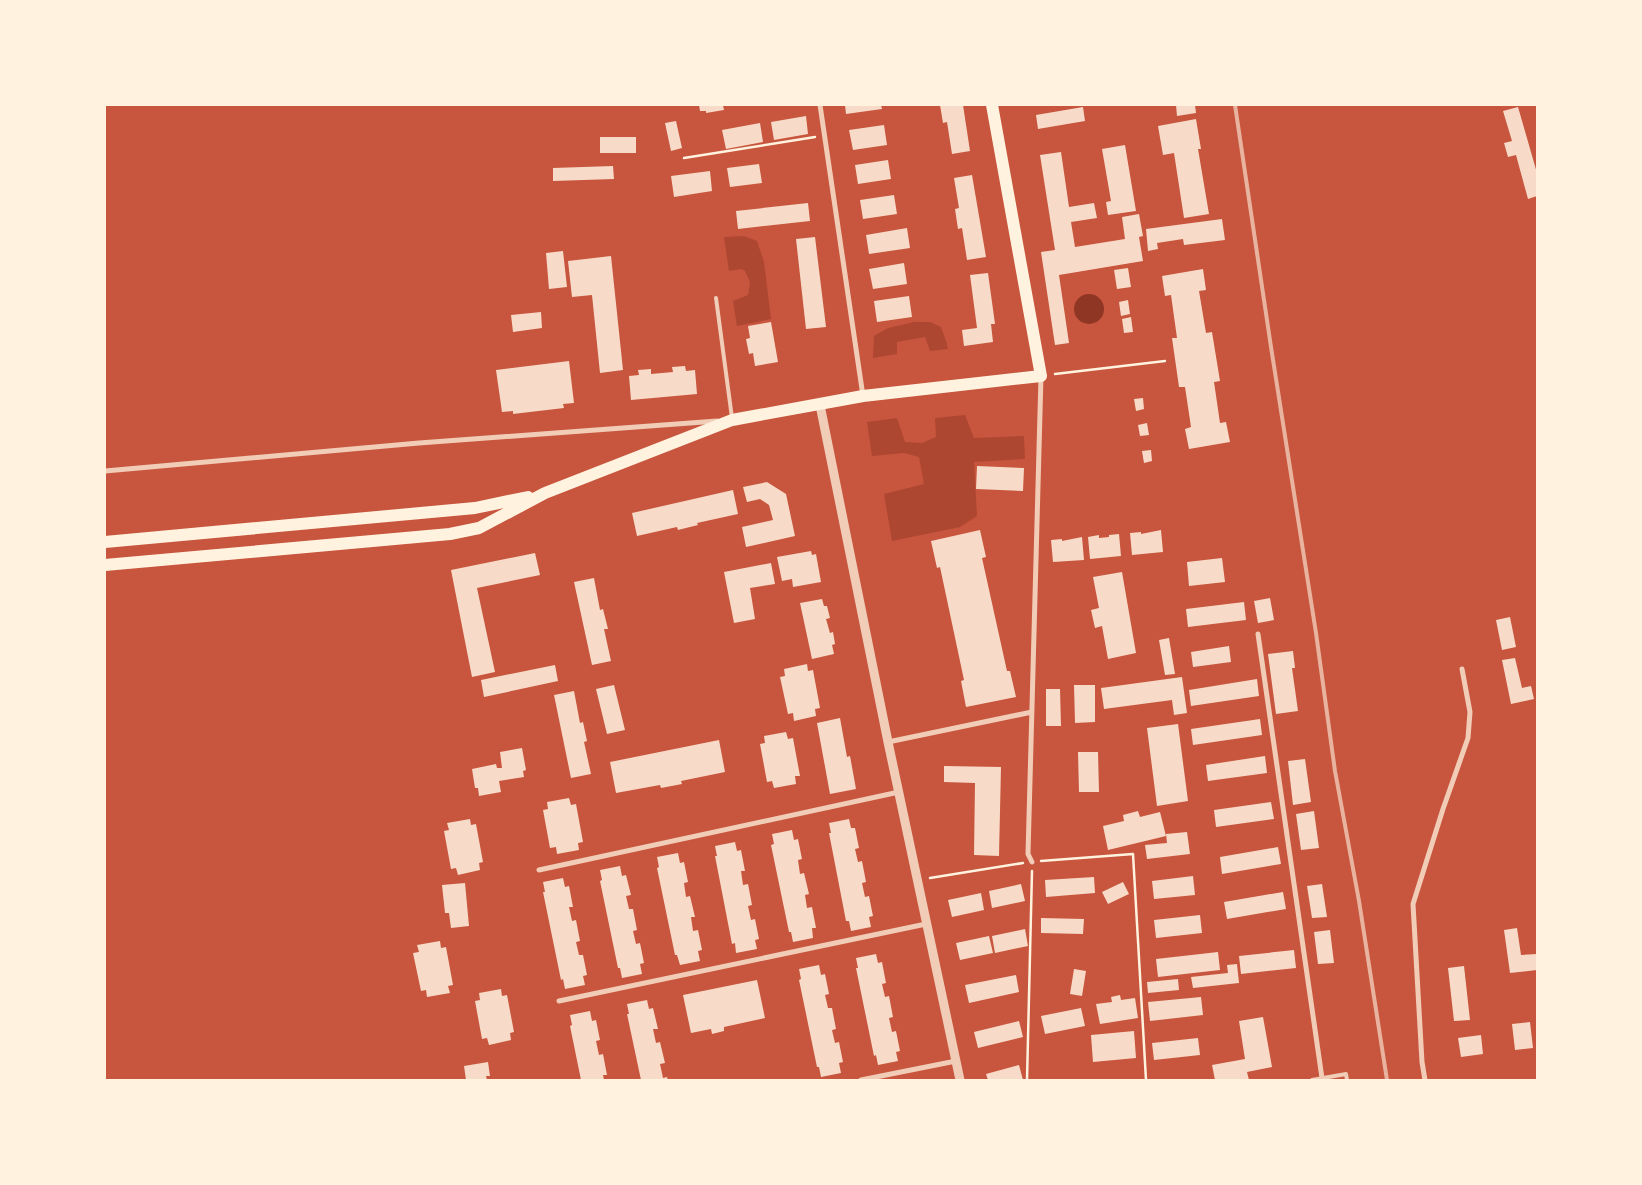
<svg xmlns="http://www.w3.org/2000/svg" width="1642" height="1185" viewBox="0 0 1642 1185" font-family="'Noto Sans',sans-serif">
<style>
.green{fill:#ae4732}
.water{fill:#8f3625}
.building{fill:#f7dbc8}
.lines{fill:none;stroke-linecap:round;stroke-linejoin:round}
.path{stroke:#fff3e0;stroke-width:2.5}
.service{stroke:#f1ccb7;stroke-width:4}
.minor{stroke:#f1ccb7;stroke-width:5}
.tertiary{stroke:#f1ccb7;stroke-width:9}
.primary{stroke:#fff3e0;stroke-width:12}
.rail{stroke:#e9b49f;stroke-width:4}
</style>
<rect width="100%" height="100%" fill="#c8553d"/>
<path class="green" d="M744,236l13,5 7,21 7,57 -34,7 -4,-25 15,-6 2,-13 -5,-11 -4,-2 -12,2 -5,-34z
M914,322h16l11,5 5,14 2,8 -18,2 -5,-14 -28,5v12l-24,4 1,-22 14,-8z
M965,415l9,23 50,-2 1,23 -51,3 3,54 -17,11 -68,14 -8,-47 40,-10 -5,-27 -15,-4 -32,3 -5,-34 30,-4 8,24 17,1 14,-6 -1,-19z"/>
<path class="water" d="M1074 309a15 15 0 1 1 30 0a15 15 0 1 1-30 0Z"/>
<path class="building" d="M699,105h24l1,5 -18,3v-2h-6z
M845,105h36l1,4 -36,5z
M940,105h23l7,46 -18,3 -5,-32 -4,1z
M1176,105h19l1,8 -19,3z
M1083,107l2,14 -47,8 -2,-14z
M1518,107l19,66v23l-9,3 -12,-44 -8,2 -4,-14 8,-2 -9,-30z
M806,116l2,18 -34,6 -3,-18z
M1196,119l5,30h-3l11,65 -25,4 -10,-65 -11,2 -5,-29z
M676,121l6,27 -11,3 -6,-28z
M760,123l3,19 -37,7 -4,-19z
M884,125l3,20 -34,5 -4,-20z
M600,137h36v16h-36z
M1125,145l11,66 -28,4 -2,-13 5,-1 -9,-52z
M1061,152l8,55 25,-4 3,15 -26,4 4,25 50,-8 -3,-22 17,-3 4,22 -4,1 4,24 -84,14 10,68 -14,2 -14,-93 14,-2 -15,-95z
M888,160l3,19 -33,5 -3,-19z
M759,164l3,19 -32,4 -3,-19z
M613,166l1,13 -61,2v-13z
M710,171l2,20 -38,6 -3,-21z
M972,175l14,82 -19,3 -5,-32 -4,1 -3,-20 4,-1 -5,-30z
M894,195l3,19 -34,5 -3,-19z
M808,203l2,18 -72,8 -2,-18z
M1222,219l3,21 -41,5 -1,-6 -26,4 1,6 -10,2 -2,-22z
M907,228l3,20 -41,6 -3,-19z
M815,237l11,90 -20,2 -10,-90z
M563,251l4,36 -18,2 -3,-36z
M611,256l12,114 -23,3 -8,-78 -20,2 -4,-36z
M904,263l3,21 -34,5 -4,-20z
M1128,268l3,19 -14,2 -3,-19z
M1203,269l3,21 -7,1 7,42 6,-1 8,49 -6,1 6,41 6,-1 4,20 -41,7 -4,-20 6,-2 -6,-40h-6l-7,-49h5l-6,-43 -6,1 -3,-20z
M988,273l7,51h-4l2,18 -29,4 -2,-16 15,-2 -7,-53z
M909,296l3,21 -35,5 -3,-21z
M1128,300l2,14 -9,2 -2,-14z
M541,312l1,16 -29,4 -2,-17z
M1131,317l2,15 -9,1 -2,-14z
M771,322l7,40 -23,4 -2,-13 -4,1 -3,-15 4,-1 -2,-12z
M569,361l5,42 -11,1 1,4 -51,6v-3l-11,1 -6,-42z
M685,366l1,5 9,-1 2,24 -66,6 -2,-24 10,-1 -1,-5 13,-1v5l22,-2 -1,-5z
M1143,398l1,11 -8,2 -2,-12z
M1147,423l2,12 -9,1 -2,-11z
M1151,450l1,11 -8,2 -2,-12z
M977,466l47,2 -1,23 -47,-2z
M767,482l19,12 9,42 -49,11 -4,-20 31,-7 -4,-15 -9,-6 -13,3 -4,-15z
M733,490l5,24 -41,9 1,2 -20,5 -1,-3 -40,9 -5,-23z
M980,530l6,27 -4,1 25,113h3l6,26 -50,10 -5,-26 3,-1 -24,-113 -3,1 -6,-27z
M1161,530l2,22 -31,3 -2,-22 11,-1v2z
M1119,534l2,22 -31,3 -2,-22 11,-2v3l10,-1v-2z
M1082,537l2,23 -31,2 -2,-22 11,-1v2z
M811,551l1,4 4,-1 5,28 -28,5 -1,-8 -10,2 -5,-24z
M535,553l5,22 -63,13 18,84 -23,5 -21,-107z
M1222,558l3,24 -36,4 -2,-24z
M771,563l4,21 -25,4 5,31 -21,4 -10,-51z
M1122,572l14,81 -28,6 -6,-33 -7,2 -4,-18 8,-2 -6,-31z
M594,578l6,32 3,-1 5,20h-4l7,32 -19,4 -18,-83z
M1270,598l4,22 -16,3 -4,-22z
M822,599l2,7h3l3,12 -4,1 4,14 3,-1 2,12 -3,1 2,9 -22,5 -12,-56z
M1244,602l2,18 -58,7 -2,-18z
M1510,617l6,30 -14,3 -6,-30z
M1169,638l6,36 -10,1 -6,-35z
M1229,646l2,16 -38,5 -2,-15z
M1293,651l2,17h-3l6,43 -22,3 -8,-60z
M1515,658l7,30 9,-2 3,13 -23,5 -9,-44z
M807,664l1,7 5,-1 7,38 -5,1 1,7 -22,5 -1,-8 -5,1 -8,-37 5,-1 -1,-7z
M555,665l3,16 -74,16 -3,-17z
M1182,677l5,36 -13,2 -2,-15 -68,9 -3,-21z
M1257,679l2,17 -68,10 -2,-16z
M614,685l11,45 -18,4 -11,-45z
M1074,685h21v37l-20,1z
M1046,689h14l1,37h-15z
M574,691l6,32 3,-1 4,19 -3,1 7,32 -20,4 -17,-83z
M840,718l7,39 3,-1 6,33 -26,5 -13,-71z
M1260,719l2,16 -69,10 -2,-16z
M1178,724l10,77 -31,5 -10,-78z
M786,732l2,7 5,-1 7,38h-5l1,8 -22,4 -2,-7 -5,1 -7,-38 5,-1 -1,-7z
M719,740l6,32 -44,9 1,3 -21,4 -1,-3 -44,8 -6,-31z
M522,748l4,22 -3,1 1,6 -25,4 2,11 -22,4 -1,-8h-3l-3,-19 24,-5 1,4h5l-2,-16z
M1078,752h20l1,40h-20z
M1265,756l2,17 -59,8 -2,-16z
M1305,759l6,43 -18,3 -5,-44z
M944,766l57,1 -2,89 -25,-1 1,-72 -31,-1z
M569,798l2,7 5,-1 7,38 -5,1 1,7 -22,4 -1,-7 -6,1 -7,-38 5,-1 -1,-7z
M1271,802l3,17 -58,8 -2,-17z
M1138,811l2,6 20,-5 6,24 -58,14 -5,-24 21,-5 -1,-6z
M1314,811l5,37 -18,2 -5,-36z
M470,819l1,6 5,-1 7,38 -4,1 1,7 -22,5 -2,-7 -5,1 -7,-38 5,-1 -2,-7z
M849,819l2,9h4l4,20 -4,1 3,13 4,-1 4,21 -4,1 3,14 4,-1 4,20 -4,1 2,10 -20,4 -2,-10h-3l-17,-88h2l-2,-10z
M792,830l2,10 4,-1 4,20 -4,1 2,14 4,-1 5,21 -4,1 2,13 5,-1 4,21h-4l1,10 -20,4 -2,-10h-2l-18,-87 3,-1 -2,-10z
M1187,832l3,22 -43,5 -2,-14 22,-2 -1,-9z
M735,842l2,9 4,-1 4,21h-4l2,14 5,-1 4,21 -4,1 3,14 4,-1 4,20 -4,1 2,9 -21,4 -1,-10 -3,1 -17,-88h2l-2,-10z
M1278,847l3,17 -59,10 -2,-17z
M678,853l2,10 4,-1 4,20 -4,1 2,14 4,-1 5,21h-4l2,14 5,-1 4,20 -4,1 2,10 -20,4 -3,-10h-2l-18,-87 2,-1 -2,-10z
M620,866l2,10 4,-1 5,20 -5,1 3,13h4l4,21 -4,1 3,13 4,-1 4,20 -4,1 2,10 -20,4 -2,-10h-2l-18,-87 2,-1 -2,-10z
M1193,876l2,19 -41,4 -2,-18z
M1094,877l1,16 -49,4 -1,-17z
M563,878l2,9 4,-1 4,21h-4l3,14 4,-1 4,21 -4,1 3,13h4l4,20 -4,1 2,9 -20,4 -2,-10 -2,1 -18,-88h2l-2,-10z
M1123,882l6,12 -21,10 -6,-12z
M465,883l4,43 -18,2 -2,-15h-4l-3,-28z
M1021,884l4,17 -33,7 -3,-17z
M1322,884l5,33 -15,1 -5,-32z
M1283,892l3,17 -59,10 -3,-17z
M981,893l3,17 -32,7 -4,-17z
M1200,915l2,18 -46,5 -2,-18z
M1041,918l43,1 -1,15 -42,-1z
M1517,928l4,27 16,-1v16l-27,3 -6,-43z
M1025,929l3,17 -33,7 -3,-17z
M1330,930l4,33 -16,1 -4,-32z
M989,936l4,17 -33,7 -4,-17z
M440,941l1,7 5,-1 7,38 -5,1 2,7 -23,4 -1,-7 -5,1 -8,-38 6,-1 -2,-7z
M1294,950l2,18 -55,6 -2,-18z
M1218,952l2,18 -62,7 -2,-18z
M876,954l2,9 4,-1 4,21 -4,1 3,13 4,-1 4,21 -4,1 3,14 4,-1 4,20 -4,1 2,9 -20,4 -2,-10 -2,1 -18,-88h2l-2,-10z
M1237,964l2,19 -46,5 -2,-11 37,-4 -1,-8z
M819,965l2,10 4,-1 4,20 -4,1 3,13h4l4,21 -4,1 3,13 4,-1 4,20 -4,1 2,10 -20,4 -2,-10h-2l-18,-87 2,-1 -2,-10z
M1464,966l6,54 -16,1 -6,-53z
M1074,969l12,2 -4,25 -12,-2z
M1016,975l3,17 -50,11 -4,-18z
M1178,979l1,11 -31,3 -1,-11z
M757,980l8,38 -41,9v4l-12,3 -1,-5 -20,4 -8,-38z
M501,989l1,7 5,-1 7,37 -4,1 1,7 -22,5 -2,-7 -5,1 -7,-38 5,-1 -1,-7z
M1120,995l1,5 14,-2 3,20 -38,6 -4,-20 16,-2 -1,-5z
M1201,997l2,18 -53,6 -2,-19z
M647,1000l2,9 4,-1 5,21h-5l3,14 4,-1 5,21 -5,1 3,14 4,-1 1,3h-27l-14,-66h2l-2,-10z
M1081,1008l4,18 -40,8 -4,-18z
M590,1011l2,10 4,-1 4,20 -4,1 3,14 4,-1 4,21h-4l1,5h-23l-11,-54 2,-1 -2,-10z
M1263,1017l9,50 -25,5 2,8h-34l-3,-15 33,-6 -6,-38z
M1019,1021l4,16 -45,11 -4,-16z
M1530,1022l3,26 -18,2 -3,-26z
M1134,1031l2,27 -43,4 -2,-27z
M1481,1035l2,19 -22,3 -3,-19z
M1198,1038l2,17 -46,5 -2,-17z
M488,1062l2,14h-4l1,4h-21l-2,-14z
M1019,1065l4,15h-35l-2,-6z"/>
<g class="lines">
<path class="path" d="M684,158l131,-21
M1055,374l110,-13
M1041,861l92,-7 13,226
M930,878l93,-15
M1027,1080l5,-209"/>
<path class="service" d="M716,298l16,120
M1312,1080l34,-6 1,6"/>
<path class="minor" d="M820,105l43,291
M105,471l314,-28 298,-22
M1258,634l64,444
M888,742l144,-30
M1032,862l-4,-8 13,-478
M539,870l360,-78
M559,1001l367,-77
M861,1080l95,-19
M1425,1080l-3,-18 -9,-158 30,-95 25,-71 2,-26 -8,-43"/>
<path class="tertiary" d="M820,405l68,337 72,338"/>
<path class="primary" d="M105,542l370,-34 53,-11
M105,565l345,-31 29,-6 66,-35 187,-73 131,-24 178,-20 -49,-271"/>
<path class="rail" d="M1235,105l36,242 45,286 19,138 24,130 28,179"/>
</g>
<rect width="1642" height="1185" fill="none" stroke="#fff3e0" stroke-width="212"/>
</svg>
